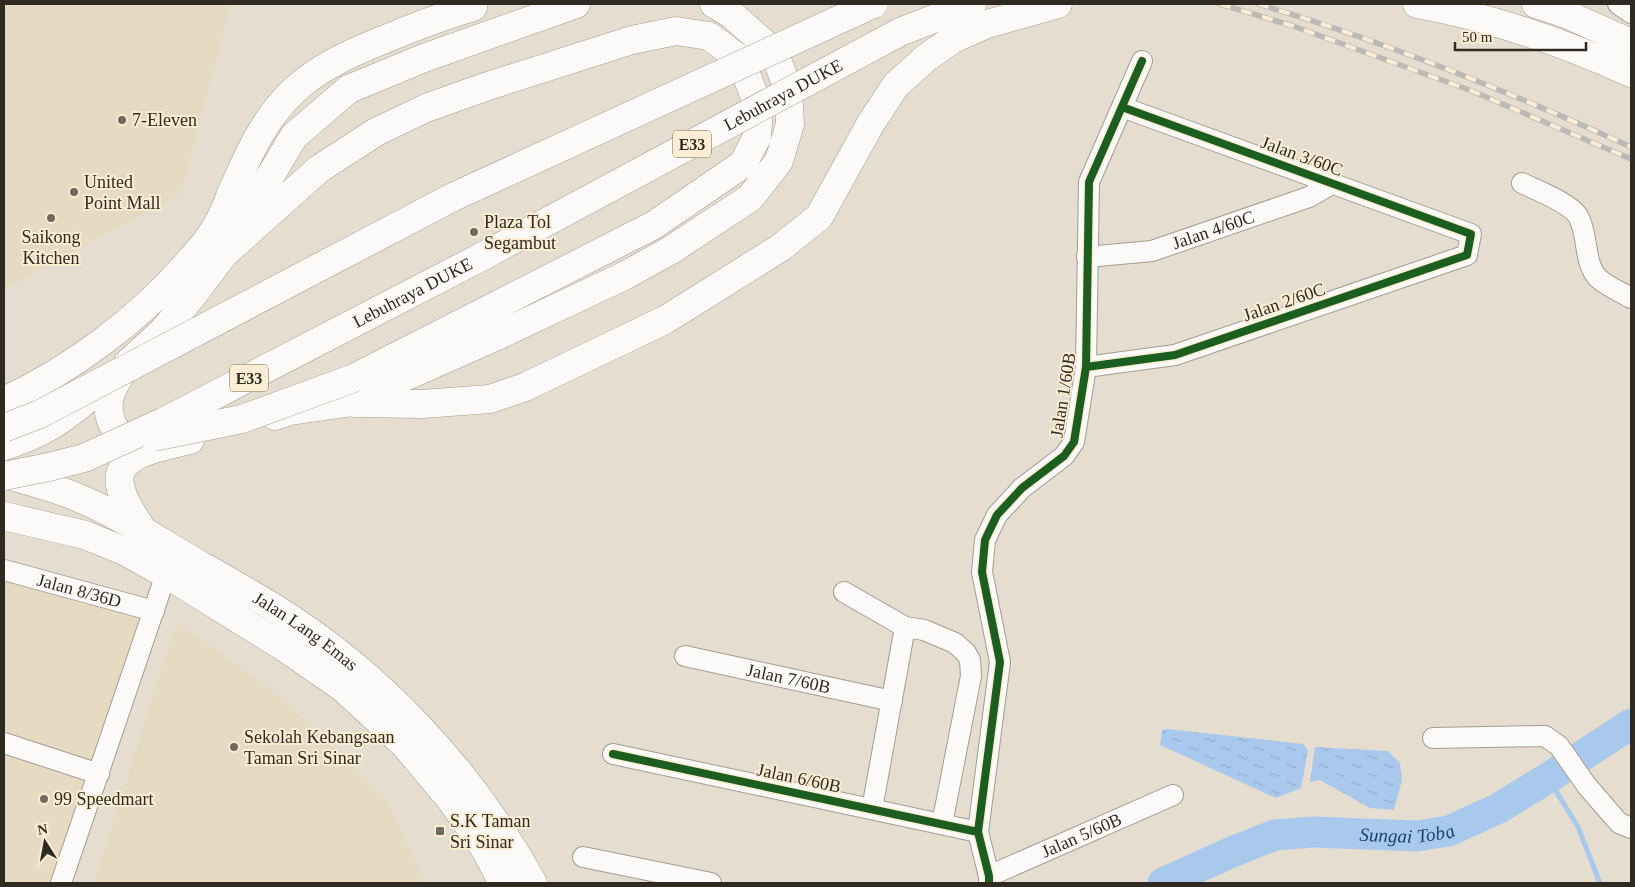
<svg xmlns="http://www.w3.org/2000/svg" width="1635" height="887" viewBox="0 0 1635 887" font-family="'Times New Roman',serif">
<style>
.built{fill:#e7dac2}
.water{fill:url(#water-ripples)}
.lines{fill:none;stroke-linecap:round;stroke-linejoin:round}
.stream{stroke:#a9c9ec;stroke-width:5}
.river{stroke:#a9c9ec;stroke-width:31}
.street-casing{stroke:#a39d92;stroke-width:22}
.secondary-casing{stroke:#a39d92;stroke-width:29}
.highway-casing{stroke:#a39d92;stroke-width:29}
.street{stroke:#fbfaf8;stroke-width:20}
.secondary{stroke:#fbfaf8;stroke-width:28}
.highway{stroke:#fbfaf8;stroke-width:28}
.rail-casing{stroke:#bcbab6;stroke-width:5.5}
.rail{stroke:#fbedd4;stroke-width:4;stroke-dasharray:11;stroke-linecap:butt}
.highway-bridge-casing{stroke:#a39d92;stroke-width:29;stroke-linecap:butt}
.highway-bridge{stroke:#fbfaf8;stroke-width:28}
.cycleway-casing{stroke:#fbedd4;stroke-width:11}
.cycleway{stroke:#1b5e20;stroke-width:8}
.poi-dot{fill:#6f695f;stroke:#fbedd4;stroke-width:2}
.labels{text-anchor:middle;stroke-width:4;stroke-linejoin:round;paint-order:stroke}
.shield{fill:#fbedd4;stroke:#6d6557;stroke-width:1}
.shield-label{font-size:16px;font-weight:bold;fill:#302b22}
.street-label{font-size:18px;fill:#302b22;stroke:#fbedd4}
.poi-label{font-size:18px;fill:#302b22;stroke:#fbedd4;text-anchor:start}
.water-label{font-size:19px;font-style:italic;fill:#184370;stroke:#fbedd4}
</style>
<defs>
<pattern id="water-ripples" width="26" height="14" patternUnits="userSpaceOnUse" patternTransform="scale(1.25)"><rect width="26" height="14" fill="#a9c9ec"/><path d="M2 4q2-2 4 0t4 0M15 11q2-2 4 0t4 0" fill="none" stroke="#92adca"/></pattern>
</defs>
<rect width="100%" height="100%" fill="#e5ddcf"/>
<path class="built" d="M4,4h227l-50,190 -177,95z
M4,576l140,38 -89,269h-51z
M176,622l100,71 112,108 37,82h-331z"/>
<path class="water" d="M1167,729l136,15 5,6 -7,38 -25,10 -116,-53 2,-15z
M1315,747l73,4 12,12 2,17 -8,30 -24,-2 -50,-28 -10,2z"/>
<g class="lines">
<path class="stream" d="M1548,778l30,49 22,56"/>
<path class="river" id="s1" d="M1163,883l69,-31 43,-17 38,-3 103,4 33,-5 50,-23 49,-30 83,-54"/>
<g class="street-casing">
<g id="street">
<path d="M1618,4l13,9"/>
<path d="M1522,183c14,7 48,20 56,33 11,19 5,46 20,62 8,8 23,14 33,20"/>
<path id="s2" d="M1087,257l65,-6 157,-54 24,-14"/>
<path d="M1086,367l89,-12 292,-100 4,-21 -349,-127"/>
<path id="s3" d="M4,570l150,41"/>
<path d="M844,592l61,35 19,3 31,13 11,10 4,7 1,16 -29,148"/>
<path id="s4" d="M685,656l207,45"/>
<path d="M1433,738l112,-2 14,10 28,40 32,37 12,5"/>
<path d="M4,743l95,31"/>
<path d="M613,754l365,78"/>
<path d="M872,809l33,-182"/>
<path d="M583,857l128,26"/>
<path id="s5" d="M989,876l184,-81"/>
<path d="M61,883l105,-309"/>
<path d="M989,883v-7l-11,-44 22,-170 -18,-90 3,-32 12,-25 25,-27 42,-32 10,-14 12,-75 3,-185 53,-121"/>
</g>
</g>
<g class="secondary-casing">
<g id="secondary">
<path id="s6" d="M4,474c21,6 44,12 65,20 47,18 90,47 133,72 23,13 46,26 69,40 110,68 200,165 262,277"/>
<path d="M4,516l81,19 39,16 42,23 118,73 59,41 62,57 46,55 34,49 18,34"/>
</g>
</g>
<g class="highway-casing">
<path id="highway" d="M1417,4c73,13 147,39 214,69
M1536,4l30,10 65,29
M900,32l72,-28
M224,254l95,-85 57,-37 50,-24 62,-22 144,-46 44,-9 33,5 32,24 18,49 -2,28 -14,27 -89,61 -300,153
M128,363l35,-32 30,-36 31,-41 70,-118 55,-47 75,-31 152,-54
M122,372c-5,8 -12,19 -13,29 -3,25 14,43 38,46
M4,401c68,-32 133,-80 183,-137 11,-12 23,-25 30,-39 6,-9 10,-21 14,-31 17,-39 34,-79 68,-108 26,-22 58,-36 89,-48 28,-12 56,-22 85,-31
M354,403l68,1 68,-5 35,-12 140,-67 115,-72 39,-31 52,-94 25,-38 30,-27 27,-19 34,-15 71,-20
M275,416l15,-5 56,-8 151,-67 127,-60 47,-26 79,-52 29,-37 11,-37 -2,-35 -14,-37 -43,-38 -17,-10
M4,446c40,-12 63,-29 94,-56
M142,529c-9,-14 -19,-28 -22,-44 -7,-33 48,-39 70,-45"/>
</g>
<use href="#street" class="street"/>
<use href="#secondary" class="secondary"/>
<use href="#highway" class="highway"/>
<g class="rail-casing">
<path id="rail" d="M1220,4l73,22 179,65 159,68
M1258,4c128,38 252,88 373,143"/>
</g>
<use href="#rail" class="rail"/>
<g class="highway-bridge-casing">
<g id="highway-bridge">
<path d="M4,428l36,-14 413,-217 420,-193"/>
<path d="M154,437l88,-18 112,-41"/>
<path id="s7" d="M4,476l45,-9 35,-9 81,-37 320,-166 415,-223"/>
</g>
</g>
<use href="#highway-bridge" class="highway-bridge"/>
<g class="cycleway-casing">
<path id="cycleway" d="M1086,367l89,-12 292,-100 4,-21 -349,-127
M613,754l365,78
M989,883v-7l-11,-44 22,-170 -18,-90 3,-32 12,-25 25,-27 42,-32 10,-14 12,-75 3,-185 53,-121"/>
</g>
<use href="#cycleway" class="cycleway"/>
</g>
<g class="poi-dot">
<circle cx="122" cy="120" r="5"/>
<circle cx="74" cy="192" r="5"/>
<circle cx="51" cy="218" r="5"/>
<circle cx="474" cy="232" r="5"/>
<circle cx="234" cy="747" r="5"/>
<circle cx="44" cy="799" r="5"/>
<rect x="435" y="826" width="10" height="10" rx="2.5"/>
</g>
<g class="labels">
<g class="shield">
<rect x="673" y="130.5" width="38" height="27" rx="4"/>
<rect x="230" y="364.5" width="38" height="27" rx="4"/>
</g>
<g class="shield-label">
<text x="692" y="150">E33</text>
<text x="249" y="384">E33</text>
</g>
<g class="street-label">
<text dy="6" stroke="none"><textPath href="#s7" startOffset="870">Lebuhraya DUKE</textPath></text>
<text transform="translate(1302 156) rotate(20)" y="6">Jalan 3/60C</text>
<text dy="6" stroke="none"><textPath href="#s2" startOffset="130">Jalan 4/60C</textPath></text>
<text dy="6" stroke="none"><textPath href="#s7" startOffset="450">Lebuhraya DUKE</textPath></text>
<text transform="translate(1284 302) rotate(-19)" y="6">Jalan 2/60C</text>
<text transform="translate(1063 395) rotate(-81)" y="6">Jalan 1/60B</text>
<text dy="6" stroke="none"><textPath href="#s3" startOffset="78">Jalan 8/36D</textPath></text>
<text dy="6" stroke="none"><textPath href="#s6" startOffset="342">Jalan Lang Emas</textPath></text>
<text dy="6" stroke="none"><textPath href="#s4" startOffset="106">Jalan 7/60B</textPath></text>
<text transform="translate(799 778) rotate(12)" y="6">Jalan 6/60B</text>
<text dy="6" stroke="none"><textPath href="#s5" startOffset="101">Jalan 5/60B</textPath></text>
</g>
<g class="poi-label">
<text x="132" y="126">7-Eleven</text>
<text x="84" y="188">United<tspan x="84" dy="21">Point Mall</tspan></text>
<text x="484" y="228">Plaza Tol<tspan x="484" dy="21">Segambut</tspan></text>
<text x="51" y="243" text-anchor="middle">Saikong<tspan x="51" dy="21">Kitchen</tspan></text>
<text x="244" y="743">Sekolah Kebangsaan<tspan x="244" dy="21">Taman Sri Sinar</tspan></text>
<text x="54" y="805">99 Speedmart</text>
<text x="450" y="827">S.K Taman<tspan x="450" dy="21">Sri Sinar</tspan></text>
</g>
<g class="water-label">
<text dy="7" stroke="none"><textPath href="#s1" startOffset="254">Sungai Toba</textPath></text>
</g>
</g>
<rect width="1635" height="887" fill="none" stroke="#302b22" stroke-width="10"/>
<g transform="translate(45 842) rotate(349)" stroke="#fbedd4" stroke-width="4" paint-order="stroke">
<path d="M0-4L9 19L0 12L-9 19Z" fill="#302b22"/>
<text y="-8" font-size="14" font-weight="bold" text-anchor="middle" fill="#302b22">N</text>
</g>
<path d="M1455 42v8h131v-8" fill="none" stroke="#302b22" stroke-width="2.5"/>
<text x="1462" y="42" font-size="15" fill="#302b22" stroke="#fbedd4" stroke-width="4" paint-order="stroke">50 m</text>
</svg>
